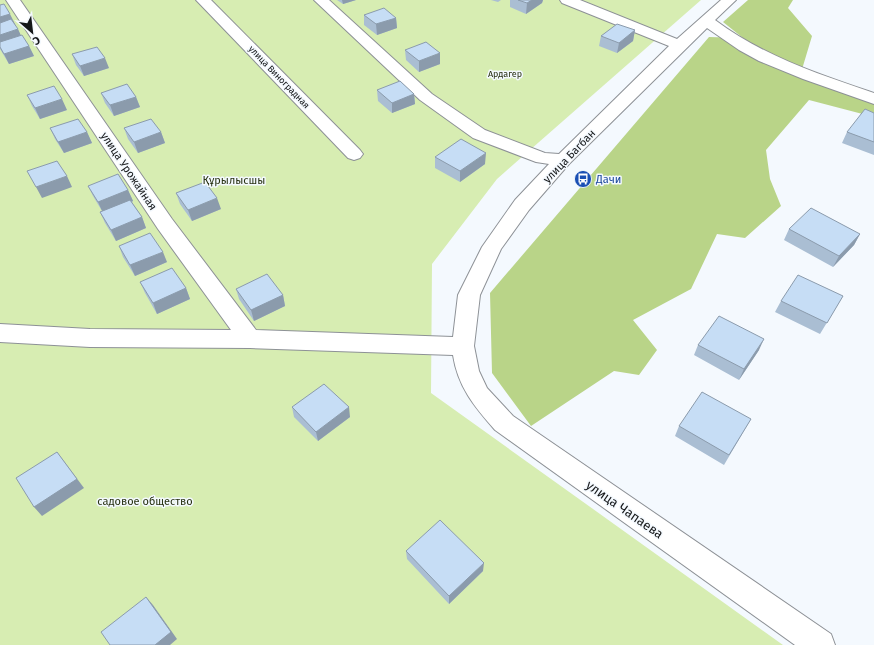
<svg xmlns="http://www.w3.org/2000/svg" width="874" height="645" viewBox="0 0 874 645" font-family="'Fira Sans',sans-serif">
<style>
.green{fill:#d7edb2}
.forest{fill:#b9d488}
.lines{fill:none;stroke-linecap:round;stroke-linejoin:round}
.minor-casing{stroke:#8d9196;stroke-width:2}
.minor{fill:#fff;fill-rule:evenodd}
.wall{fill:#aabed3}
.shaded-wall{fill:#8b9bac}
.building{fill:#c6ddf5;stroke:#8b9bac}
.labels{text-anchor:middle;stroke-width:3;stroke-linejoin:round;paint-order:stroke}
.far-park-label{font-size:9px;fill:#283212;stroke:#f4f9fe}
.far-street-label{font-size:9px;fill:#151719;stroke:#f4f9fe}
.street-label{font-size:11px;fill:#151719;stroke:#f4f9fe}
.transit-label{font-size:11px;fill:#164399;stroke:#f4f9fe;text-anchor:start}
.park-label{font-size:11px;fill:#283212;stroke:#f4f9fe}
.near-street-label{font-size:13px;fill:#151719;stroke:#f4f9fe}
</style>
<rect width="100%" height="100%" fill="#f4f9fe"/>
<path class="green" d="M0,0h701l-204,179 -65,85 -1,129 352,252h-783z"/>
<path class="forest" d="M748,0h45l-5,8 24,28 -12,40 74,26v15l-65,-17 -43,50 4,29 11,27 -36,32 -28,-4 -26,55 -58,31 24,30 -18,25 -25,-4 -83,55 -39,-53 -2,-80 219,-256 34,1 -20,-16z"/>
<g class="lines">
<g class="minor-casing">
<path id="minor" d="M6,0h14l152,219 84,111 197,7 5,-42 24,-48 33,-47 34,-36 -13,-2 -63,-24 -53,-38 -106,-100h15l103,94 53,36 60,23 14,1 110,-108 -107,-43 -2,-3h20l97,39 44,-39h15l-21,20c48,36 103,54 159,73v11l-71,-25 -44,-18 -20,-11 -32,-22 -138,136 -40,46 -28,39 -21,46 -6,51 5,25 8,17 26,28 318,218 4,11h-40l-300,-215c-21,-24 -37,-43 -42,-75l-203,-7 -160,-1 -90,-5v-18l90,5 141,1 -73,-101z
M196,0h15l149,150 3,4 -3,4 -6,2 -6,-2z"/>
</g>
<use href="#minor" class="minor"/>
</g>
<path class="wall" d="M337,0h19l-13,4z
M491,0h10l-3,2z
M510,0h33l-1,3 -16,11 -16,-7z
M0,5l15,19 6,12 8,10 5,10 -25,8 -9,-15z
M364,15l32,3 1,10 -20,7 -13,-10z
M635,30l-2,11 -16,12 -18,-7 2,-10z
M405,50l35,14 -21,8 -13,-12z
M72,54l37,14 -25,8 -8,-11z
M377,90l37,4 1,10 -23,9 -14,-12z
M101,93l35,4 4,10 -26,9 -9,-13z
M27,95l40,15 -27,9 -8,-13z
M874,113v42l-32,-12 5,-11z
M50,128l37,4 5,11 -28,10 -9,-14z
M124,128l37,4 4,11 -27,10 -10,-14z
M435,157l50,7 -25,18 -25,-14z
M88,186l40,4 5,11 -1,1 10,15 4,11 -30,13 -11,-18 -5,-11 2,-1 -9,-15z
M176,193l45,16 -29,12 -12,-17z
M789,229l71,5 -6,11 -21,22 -49,-27z
M119,246l48,16 -32,14 -12,-19z
M140,282l46,6 4,11 -33,15 -12,-21z
M236,289l47,6 2,11 -31,15 -15,-22z
M843,296l-23,38 -45,-22 6,-11z
M698,345l61,5 -20,30 -45,-25z
M292,407l58,10 -32,24 -24,-24z
M751,419l-27,46 -49,-29 4,-10z
M406,551l77,20 -34,33 -42,-45z"/>
<path class="shaded-wall" d="M342,0h14l-13,4z
M532,0h11l-1,3 -16,11 1,-11z
M10,14l5,10 -15,4v-11z
M396,18l1,10 -20,7 -1,-11z
M18,29l5,11 -23,7v-12z
M635,30l-2,11 -16,12 2,-10z
M29,46l5,10 -25,8 -5,-10z
M440,53v11l-21,8v-11z
M105,58l4,10 -25,8 -4,-10z
M414,94l1,10 -23,9v-10z
M136,97l4,10 -26,9 -4,-11z
M62,99l5,11 -27,9 -5,-11z
M87,132l5,11 -28,10 -6,-11z
M161,132l4,11 -27,10 -4,-11z
M486,153l-1,11 -25,18v-11z
M67,176l5,11 -30,11 -6,-11z
M128,190l5,11 -30,12 -5,-11z
M217,198l4,11 -29,12 -4,-11z
M142,217l4,11 -30,13 -5,-11z
M860,234l-6,11 -21,22 6,-11z
M163,252l4,10 -32,14 -5,-11z
M186,288l4,11 -33,15 -4,-11z
M283,295l2,11 -31,15 -3,-11z
M764,339l-5,11 -20,30 5,-11z
M349,407l1,10 -32,24 -2,-9z
M57,452l27,36 -42,28 -8,-9z
M484,563l-1,8 -34,33v-8z
M146,597l7,8 24,34 -7,6h-15z"/>
<path class="building" d="M518,0h14l-5,3z
M4,4l6,10 -10,3v-12z
M384,8l12,10 -20,6 -12,-9z
M11,19l7,10 -18,6v-12z
M617,24l18,6 -16,13 -18,-7z
M22,35l7,11 -25,8 -4,-7v-5z
M426,42l14,11 -21,8 -14,-11z
M97,47l8,11 -25,8 -8,-12z
M400,81l14,13 -22,9 -15,-13z
M127,84l9,13 -26,8 -9,-12z
M54,86l8,13 -27,9 -8,-13z
M865,109l9,4v29l-27,-10z
M78,119l9,13 -29,10 -8,-14z
M151,119l10,13 -27,10 -10,-14z
M461,139l25,14 -26,18 -25,-14z
M57,161l10,15 -31,11 -9,-16z
M118,174l10,16 -30,12 -10,-16z
M205,182l12,16 -29,12 -12,-17z
M130,200l12,17 -31,13 -11,-18z
M811,208l49,26 -21,22 -50,-27z
M150,233l13,19 -33,13 -11,-19z
M172,268l14,20 -33,15 -13,-21z
M267,274l16,21 -32,15 -15,-21z
M798,275l45,21 -16,27 -46,-22z
M719,316l45,23 -20,30 -46,-24z
M324,384l25,23 -33,25 -24,-25z
M702,392l49,27 -22,36 -50,-29z
M57,452l20,27 -43,28 -18,-29z
M440,520l44,43 -35,33 -43,-45z
M146,597l25,35 -16,13h-45l-9,-13z"/>
<defs>
<g id="bus-disc" transform="scale(0.9)"><circle r="9.5" fill="#1a4fb4" stroke="#f4f9fe"/><path d="M-5-6H5V4H4V6H2V4H-2V6H-4V4H-5ZM-3.5-4V0h7V-4ZM-3.5 1.2v1.5H-2V1.2ZM2 1.2v1.5H3.5V1.2Z" fill="#fff"/></g>
</defs>
<g fill-rule="evenodd">
<use href="#bus-disc" x="583" y="179"/>
</g>
<g class="labels">
<g class="far-park-label">
<text x="505" y="77">Ардагер</text>
</g>
<g class="far-street-label">
<text transform="translate(279 77) rotate(46)" y="3">улица Виноградная</text>
</g>
<g class="street-label">
<text transform="translate(569 156) rotate(-46)" y="4">улица Багбан</text>
<text transform="translate(129 171) rotate(56)" y="4">улица Урожайная</text>
</g>
<g class="transit-label">
<text x="596" y="183">Дачи</text>
</g>
<g class="park-label">
<text x="234" y="184">Құрылысшы</text>
<text x="145" y="505">садовое общество</text>
</g>
<g class="near-street-label">
<text transform="translate(625 509) rotate(35)" y="5">улица Чапаева</text>
</g>
</g>
<g transform="translate(32 32) rotate(152)" stroke="#f4f9fe" stroke-width="3" paint-order="stroke">
<path d="M0-3L7 15L0 10L-7 15Z" fill="#151719"/>
<text y="-6" font-size="11" font-weight="bold" text-anchor="middle" fill="#151719">С</text>
</g>
</svg>
